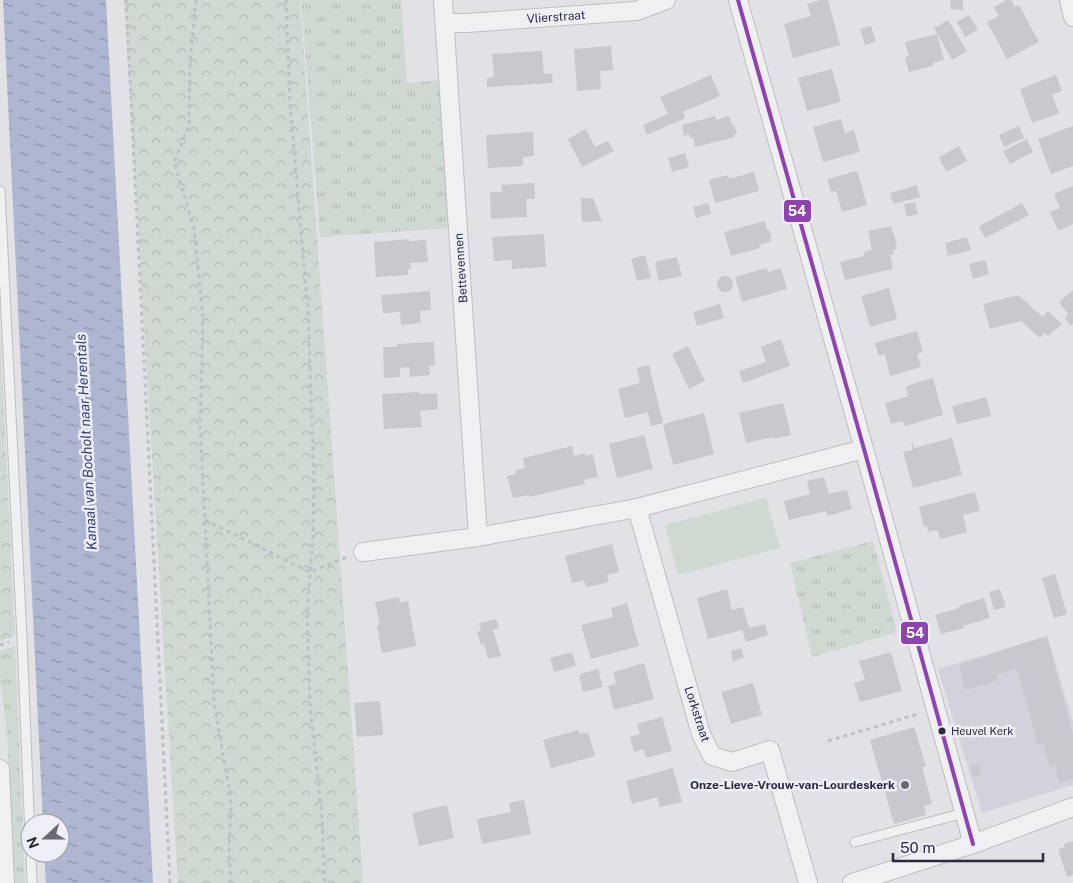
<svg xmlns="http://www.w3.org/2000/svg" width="1073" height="883" viewBox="0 0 1073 883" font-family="'Public Sans',sans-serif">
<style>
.built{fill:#d1d2db}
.grass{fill:url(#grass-tufts)}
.forest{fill:url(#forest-crowns)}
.pitch{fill:#cfd9d1}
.water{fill:url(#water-ripples)}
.building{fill:#c8c9ce}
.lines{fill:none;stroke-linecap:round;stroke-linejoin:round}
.lane-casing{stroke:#bebec3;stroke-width:11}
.street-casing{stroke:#bebec3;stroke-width:20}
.path{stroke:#bfc0c6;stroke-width:3;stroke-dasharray:4 4;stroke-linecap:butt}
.lane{stroke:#f0f0f2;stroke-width:9}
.street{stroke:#f0f0f2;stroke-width:18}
.bus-1-casing{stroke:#eeeff6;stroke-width:8}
.bus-1{stroke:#8e44ad;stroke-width:4}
.bus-dot{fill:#282a3f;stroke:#eeeff6;stroke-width:2}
.poi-dot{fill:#696a79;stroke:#eeeff6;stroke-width:2}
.labels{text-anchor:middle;stroke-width:5;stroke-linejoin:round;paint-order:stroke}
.bus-label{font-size:11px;fill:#282a3f;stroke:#eeeff6;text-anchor:start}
.street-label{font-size:12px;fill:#282a3f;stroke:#eeeff6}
.poi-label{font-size:12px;font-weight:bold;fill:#282a3f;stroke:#eeeff6;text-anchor:end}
.water-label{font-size:14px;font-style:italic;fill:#323f72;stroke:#eeeff6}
.line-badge{stroke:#eeeff6;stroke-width:2}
.badge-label{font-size:14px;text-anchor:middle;font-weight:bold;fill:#fff}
</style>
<defs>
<pattern id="grass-tufts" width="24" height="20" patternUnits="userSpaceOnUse" patternTransform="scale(1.25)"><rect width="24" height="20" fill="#cfd9d1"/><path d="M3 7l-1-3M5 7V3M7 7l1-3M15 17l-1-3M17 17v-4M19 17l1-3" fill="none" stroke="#b2bab4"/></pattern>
<pattern id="forest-crowns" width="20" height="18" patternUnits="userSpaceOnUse" patternTransform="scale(1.25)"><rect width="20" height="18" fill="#cfd9d1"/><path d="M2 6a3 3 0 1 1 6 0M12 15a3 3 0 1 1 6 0" fill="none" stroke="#b2bab4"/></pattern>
<pattern id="water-ripples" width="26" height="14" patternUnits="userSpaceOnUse" patternTransform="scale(1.25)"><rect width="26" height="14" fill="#afb6d1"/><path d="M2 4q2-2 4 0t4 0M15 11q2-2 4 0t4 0" fill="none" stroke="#8e94ab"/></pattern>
</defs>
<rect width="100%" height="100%" fill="#e1e1e6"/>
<path class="built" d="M1047,636l26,86v63l-91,28 -44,-144z"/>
<path class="grass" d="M301,0h100l6,83 34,-3 9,148 -130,9z
M873,541l24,91 -85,25 -22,-94z
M15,646l10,237h-13l-4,-138 -6,-53 -2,-7v-34z"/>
<path class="forest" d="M124,0h176l63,883h-185z
M0,330l15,306 -15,5z"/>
<path class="pitch" d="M766,498l14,50 -102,27 -13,-50z"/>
<path class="water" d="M3,0h103l47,883h-107l-2,-30h16v-30h-17z"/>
<path class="building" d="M821,0h7l12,45 -47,13 -9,-34 27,-8 -4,-12z
M951,0h12v10l-13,-1z
M1007,0h4l4,7 4,-2 20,37 -32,17 -20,-37 12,-6 -5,-9z
M969,15l9,15 -13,7 -8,-15z
M948,20l19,31 -15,9 -18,-32z
M871,26l5,15 -11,4 -5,-16z
M937,34l7,26 -11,3v3l-24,6 -4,-15 4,-1 -4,-14z
M611,46l2,24 -13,1 1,18 -24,2 -3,-42z
M542,51l2,23h8l1,9 -66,4v-9l7,-1 -2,-23z
M832,69l9,33 -34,9 -9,-33z
M711,75l9,21 -37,16 2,6 -38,17 -4,-10 25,-11 -8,-17z
M1056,75l6,16 -10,4 7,18 -27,10 -12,-34z
M715,116l1,4 13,-4 3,9 2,-1 3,10h-3l1,3 -40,10 -2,-10 -3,1 -1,-4 -5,2 -2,-11z
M841,119l4,14 9,-3 6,22 -37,10 -10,-35z
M1019,126l5,12 -20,9 -5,-12z
M1073,126v40l-22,8 -13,-35z
M586,129l9,18 13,-6 6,10 -32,16 -14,-28z
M533,132l1,24 -11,1v9l-35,2 -2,-33z
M1027,139l6,13 -23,12 -7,-13z
M959,146l8,15 -21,11 -7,-15z
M685,153l4,14 -17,5 -4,-14z
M857,171l10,34 -25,7 -6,-21 -5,1 -4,-13z
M754,172l5,19 -44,12 -6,-23 19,-5 1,4z
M534,183l1,16h-9l1,18 -36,2 -1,-27h12l-1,-7z
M917,185l3,12 -27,7 -3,-11z
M1073,186v38l-15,7 -8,-19 10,-4 -6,-14z
M581,198h12l9,23 -20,1z
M915,202l3,12 -11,3 -3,-13z
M708,203l3,11 -15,4 -3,-11z
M1022,203l7,12 -44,23 -6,-12z
M765,221l2,9h2l3,8 -2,1 1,2 -12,4 1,3 -29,8 -7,-24z
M891,226l2,8 1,-1 3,16 -4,1 1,5h-4l3,14 -48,11 -5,-18 24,-6v-4l8,-2 -4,-19z
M544,234l2,33 -34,2v-9l-18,1 -2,-24z
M967,237l4,13 -23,6 -3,-13z
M409,239v2l17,-1 2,22 -18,1 1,6h-3v6l-32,2 -2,-35z
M645,255l6,23 -14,3 -6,-22z
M677,257l5,19 -23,5 -4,-19z
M985,260l4,14 -16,5 -4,-15z
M767,268l1,4 13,-4 6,21 -45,13 -7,-25z
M717 284a8 8 0 1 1 16 0a8 8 0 1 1-16 0Z
M889,288l8,31 -27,8 -9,-31z
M1073,290v34l-2,2 -6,-8 3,-4 -9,-12z
M430,291l1,19 -11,1 1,12 -20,2 -1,-13 -17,1 -2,-18z
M1018,295l25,22 5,-6 14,13 -14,12 -3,-3 -5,5 -19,-17 -31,8 -7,-25z
M720,304l4,14 -27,8 -4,-14z
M917,331l6,21 -6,2 4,13 -31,9 -5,-22 -6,2 -4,-13z
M781,339l9,27 -47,17 -4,-12 27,-9 -5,-15z
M434,342l1,24h-6l1,9 -20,2 -1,-10 -9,1v9l-16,1 -1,-31h14v-3z
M688,346l17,35 -16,8 -17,-35z
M649,365l14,58 -12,3 -3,-14 -23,6 -7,-29 22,-6 -3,-15z
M933,378l10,37 -38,11 -2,-5 -12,3 -6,-21 23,-7 -2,-10z
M419,392v2l18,-1 1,16 -18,2 2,16 -38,2 -2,-35z
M986,397l5,19 -34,8 -5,-18z
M783,403l8,32 -17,4 -1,-2 -27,6 -7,-30z
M704,413l10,41 -41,11 -10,-41z
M644,435l9,34 -36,9 -8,-34z
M952,438l10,37 -49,13 -10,-36 10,-2 -2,-6 2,-1 1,5z
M572,446l2,10 11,-3v3l8,-2 5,23 -14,3 1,4 -56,13 -1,-2 -15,3 -6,-22 9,-2 -1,-4 10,-2 -2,-10z
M824,477l5,17 18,-4 5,19 -24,7 -2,-5 -37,9 -5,-19 26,-7 -3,-13z
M975,492l5,19 -17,4 4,17 -27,7 -3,-9 -9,2 -1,-6 -3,1 -5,-20z
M612,544l7,28 -12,3 2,7 -12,3 -11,2 -2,-7 -12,3 -7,-27z
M1055,574l12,40 -13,4 -12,-40z
M727,589l5,21 11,-3 6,21 16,-4 3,11 -22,7 -4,-12 -34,9 -11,-41z
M1000,589l6,18 -12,3 -5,-18z
M399,597l1,6 8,-2 8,45 -34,7 -5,-28h3l-5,-23z
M984,598l6,20 -27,8 1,2 -23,6 -6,-19 24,-7v-2z
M627,603l12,43 -48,13 -10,-34 32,-8 -2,-9z
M496,619l3,9 -6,2 8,26 -13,3 -4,-15 -3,1 -4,-13 4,-1 -2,-8z
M1047,636l26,99v44l-14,4 -4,-18 -5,2 -7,-24 -5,1 -21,-75 -21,6 2,6 -33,9 -6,-25z
M741,648l3,10 -11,3 -2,-10z
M572,652l4,14 -22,6 -4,-14z
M891,652l11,39 -42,11 -6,-19 11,-3 -6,-19z
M644,663l10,36 -40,11 -6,-24 8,-2 -3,-12z
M598,669l5,18 -20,5 -4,-16h2l-1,-2z
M753,683l9,32 -31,9 -10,-32z
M380,701l3,34 -26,2 -3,-34z
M662,717l10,34 -26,7 -2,-9 -10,3 -4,-15 10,-3 -3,-10z
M914,727l12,39 -4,1 10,37 -8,2 2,9 -32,9 -24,-84z
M578,730l2,4 8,-2 7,24 -44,12 -8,-28z
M978,764l3,11 -8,2 -3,-11z
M673,768l9,34 -22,5 -3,-10 -25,7 -6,-23z
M524,800l7,34 -49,10 -5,-25 34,-7 -2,-9z
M447,805l7,33 -35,8 -7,-33z
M1073,841v34l-6,2 -9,-28 7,-2 -1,-3z"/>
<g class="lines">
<g class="lane-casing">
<path id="lane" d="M0,191l22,447 8,199
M855,842l109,-29
M31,853l1,30"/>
</g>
<g class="street-casing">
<path id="street" d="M443,0l35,537
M738,0l126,449 109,395
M1069,0l4,17
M445,23h22l169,-12 30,-11
M637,508l64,226 11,22 20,6 38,-12 38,133
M363,552l115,-15 159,-29 227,-59
M0,769l5,114
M852,883l121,-39 100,-37"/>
</g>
<path class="path" d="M126,0l44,883
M196,0l-6,62 -1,63 -15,37 20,66 9,89 -3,108 5,95 9,183 17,96 -2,56 2,28
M286,0l4,103 18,209 6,166 -1,62 -6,72 3,93 12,112 3,66
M205,520l105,52 37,-15
M0,645l9,-3
M828,741l90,-27"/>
<use href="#lane" class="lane"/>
<use href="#street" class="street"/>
<g class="bus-1-casing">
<path id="bus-1" d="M738,0l126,449 109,395"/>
</g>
<use href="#bus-1" class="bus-1"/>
</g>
<circle class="bus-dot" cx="942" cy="731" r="4.5"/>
<circle class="poi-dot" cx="905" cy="785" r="5"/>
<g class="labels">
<g class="bus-label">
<text x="951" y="735">Heuvel Kerk</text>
</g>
<g class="street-label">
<text transform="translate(556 17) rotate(-4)" y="4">Vlierstraat</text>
<text transform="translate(461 268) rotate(-94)" y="4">Bettevennen</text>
<text transform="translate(697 714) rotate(72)" y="4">Lorkstraat</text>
</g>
<g class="poi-label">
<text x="895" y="789">Onze-Lieve-Vrouw-van-Lourdeskerk</text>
</g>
<g class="water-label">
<text transform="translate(86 442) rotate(-93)" y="5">Kanaal van Bocholt naar Herentals</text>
</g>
</g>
<g class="line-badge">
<rect x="783" y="199" width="29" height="24" rx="5" fill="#8e44ad"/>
<rect x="900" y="621" width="29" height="24" rx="5" fill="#8e44ad"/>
</g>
<g class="badge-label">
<text x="797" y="216">54</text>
<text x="915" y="638">54</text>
</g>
<g transform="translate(45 838) rotate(249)"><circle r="24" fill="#eeeff6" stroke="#9fa0ad"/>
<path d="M0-4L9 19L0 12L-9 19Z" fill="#696a79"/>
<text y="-8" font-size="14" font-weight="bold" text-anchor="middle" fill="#282a3f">N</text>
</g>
<path d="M893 853v8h150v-8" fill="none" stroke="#282a3f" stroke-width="2.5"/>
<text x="900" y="853" font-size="15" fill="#282a3f" stroke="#eeeff6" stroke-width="4" paint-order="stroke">50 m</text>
</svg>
